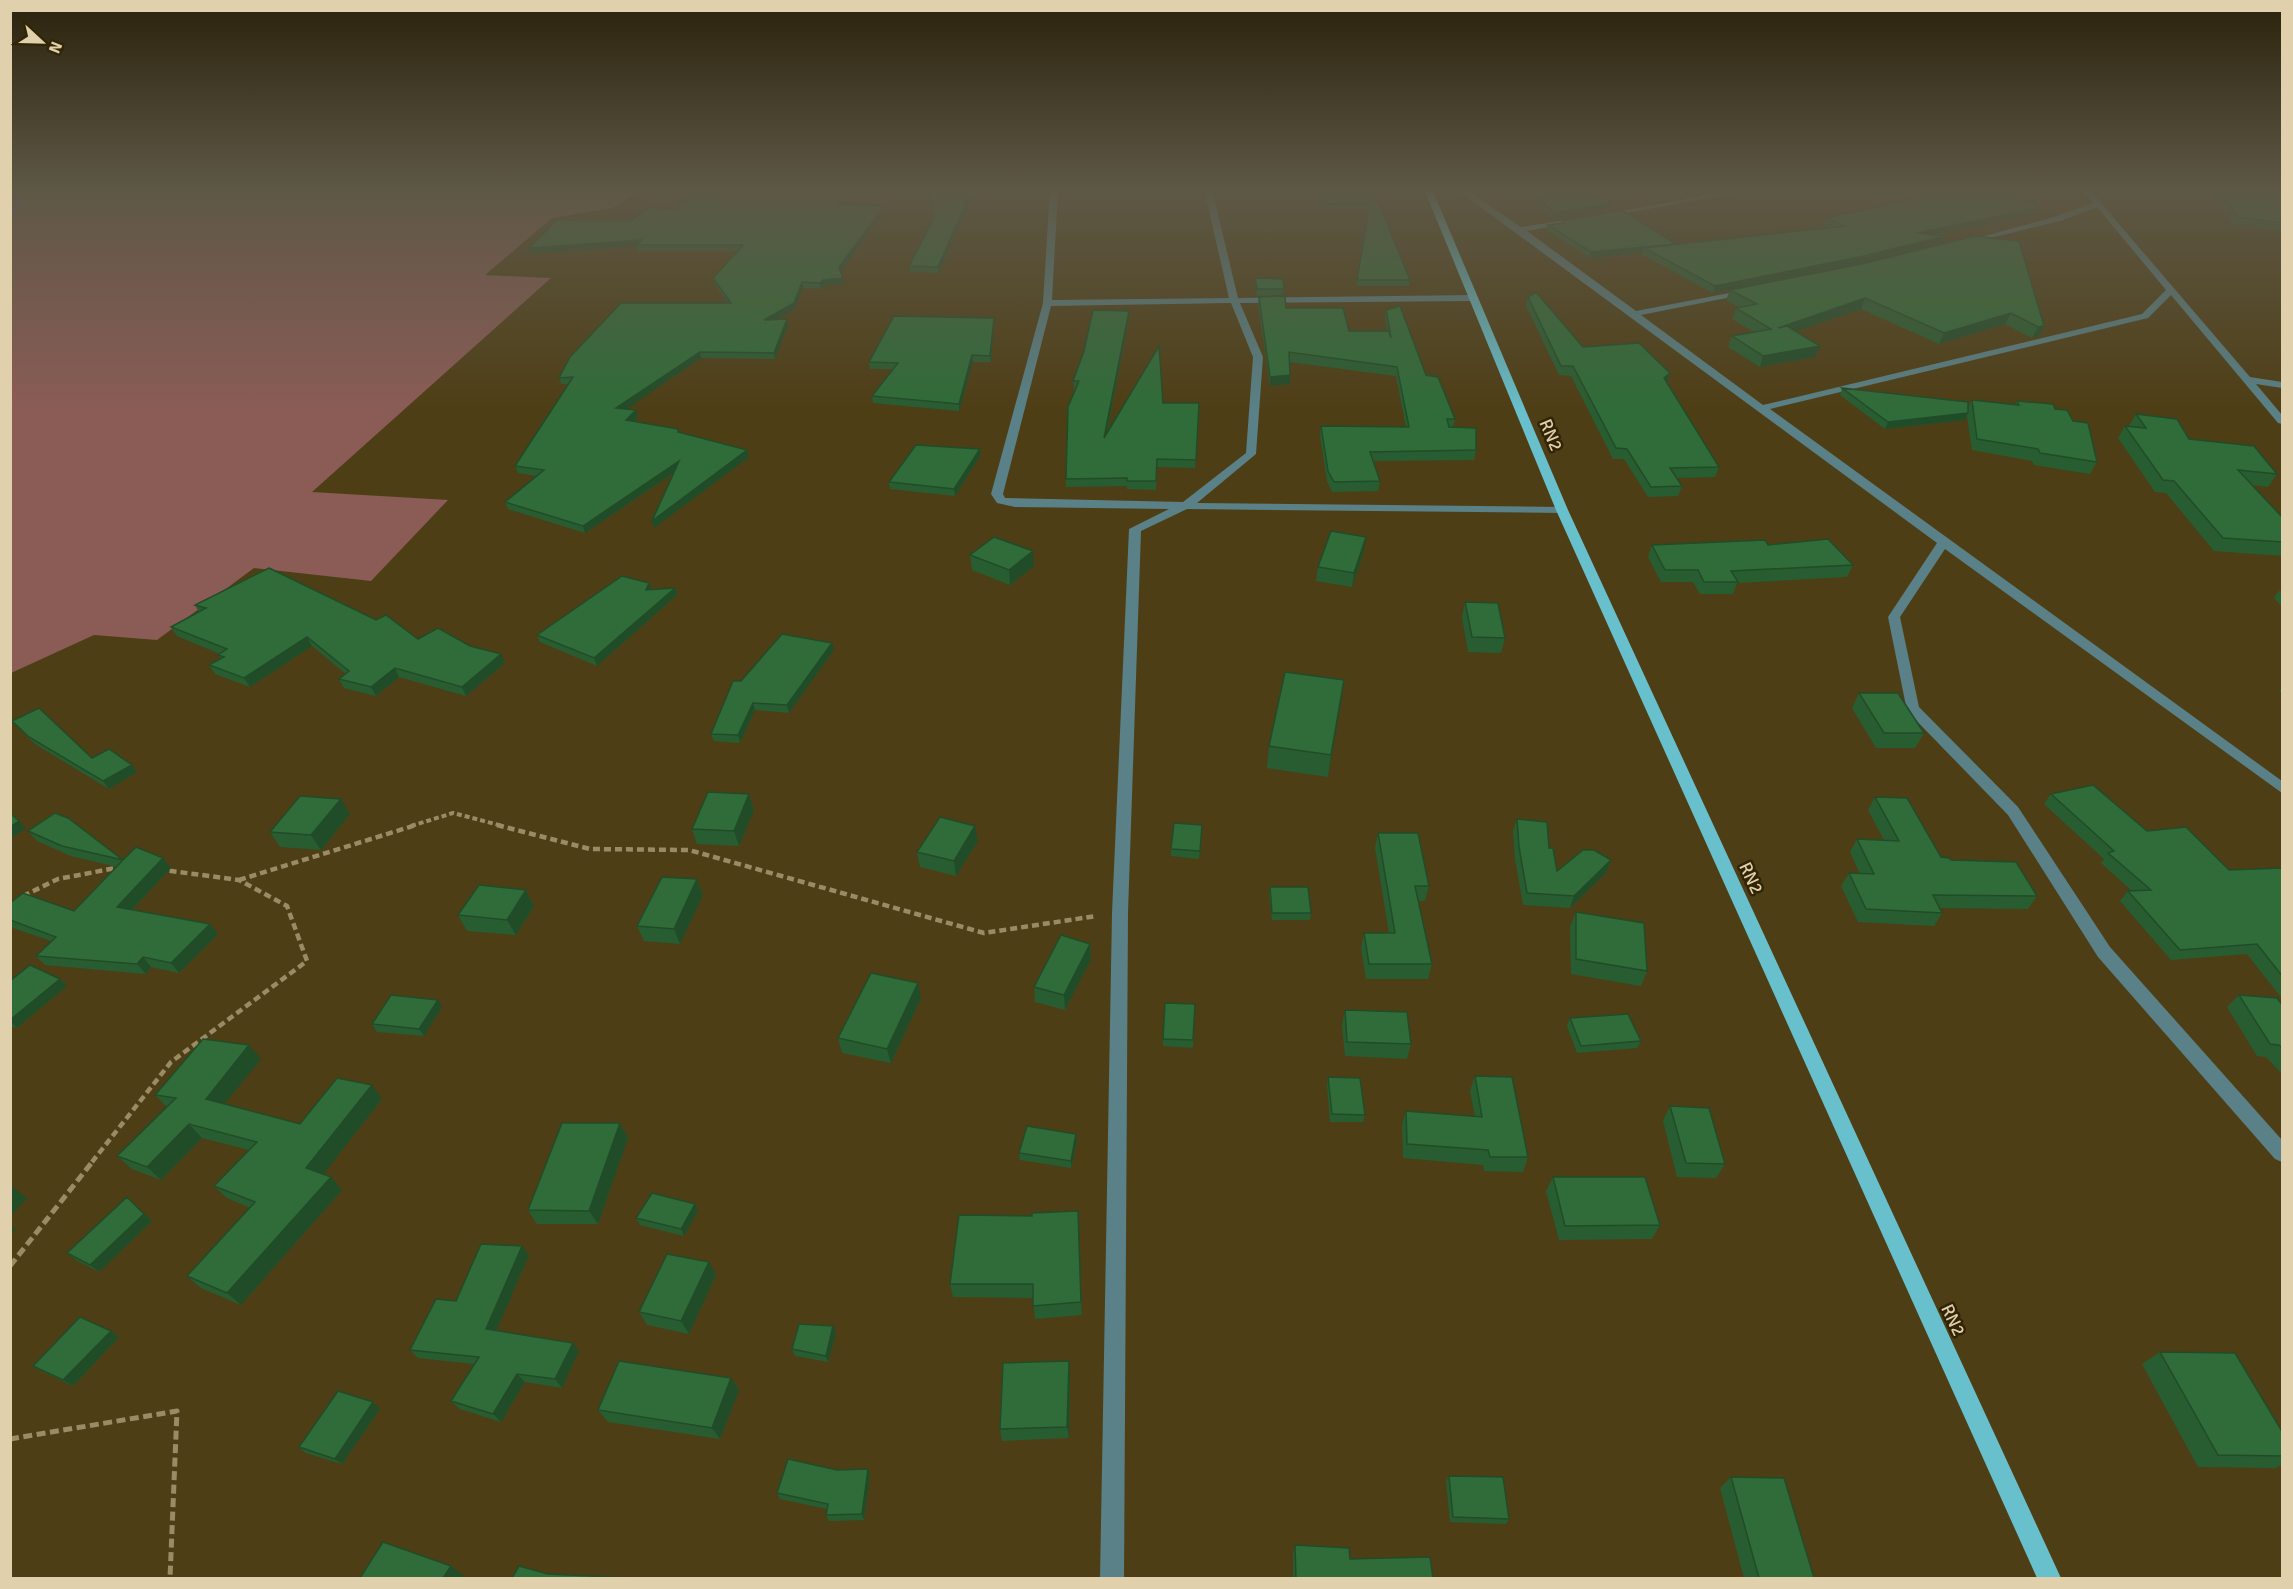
<svg xmlns="http://www.w3.org/2000/svg" width="2293" height="1589" viewBox="0 0 2293 1589" font-family="Signika,sans-serif">
<style>
.green{fill:#8b5c56}
.lines{fill:none;stroke-linecap:round;stroke-linejoin:round}
.stream{stroke:#875387;stroke-width:6}
.path-far2{stroke:#9b8b65;stroke-width:4;stroke-dasharray:5 3;stroke-linecap:butt}
.path-far1{stroke:#9b8b65;stroke-width:4.5;stroke-dasharray:7 4;stroke-linecap:butt}
.path{stroke:#9b8b65;stroke-width:5;stroke-dasharray:9 4.5;stroke-linecap:butt}
.minor{fill:#598187;fill-rule:evenodd}
.major{fill:#68c0cc;fill-rule:evenodd}
.wall{fill:#285d31}
.shaded-wall{fill:#214c28}
.building{fill:#2f6c39;stroke:#214c28;stroke-width:1.5}
.labels{text-anchor:middle;stroke-width:5;stroke-linejoin:round;paint-order:stroke}
.street-label{font-size:18px;fill:#e0d0ac;stroke:#312504}
</style>
<rect width="100%" height="100%" fill="#4e3e15"/>
<path class="green" d="M10,189h634l-32,19 -60,10 -67,57 66,3 -239,214 136,8 -77,81 -117,-13 -97,72 -63,-5 -83,38z"/>
<g class="lines">
<path class="stream" d="M10,214l24,-25"/>
<path class="path-far2" d="M411,826l42,-13 50,13"/>
<path class="path-far1" d="M497,825l93,24 99,1 295,83 112,-17
M239,880l177,-55
M23,896l35,-17 63,-12
M92,1162l79,-100 136,-101 -20,-55 -48,-26 -75,-10"/>
<path class="path" d="M10,1266l83,-105
M10,1439l167,-28 -7,167"/>
<path class="minor" d="M1050,189h8l-6,111 177,-2 -25,-109h8l26,109 234,-3 4,3 -4,3 -232,2 23,54 -7,97 -59,49 365,4 6,3 -6,3 -375,-4 -46,22 -13,382 -4,665h-24l12,-665 17,-384 40,-20 -154,-2 -18,-4 -6,-9 52,-191zM1231,303l22,54 -7,96 -63,49 -178,-4 -2,-4 48,-188z
M1349,189h82l1,1 -4,2 -75,-1z
M1456,189h9l56,38 64,-10 1,2 -4,2 -55,10 109,80 114,-22v4l-3,1 -106,21 122,90 379,-91 24,-24 -69,-83 -37,14 -94,23 -4,-2 92,-25 39,-14 -12,-14h8l161,188 32,5v6l-26,-4 26,31v9l-4,-1 -107,-128 -23,23 -378,91 512,372v12l-337,-244 -45,68 19,90 99,100 92,140 172,193v22l-7,-3 -177,-202 -90,-142 -101,-104 -19,-94 49,-74z
M1738,189h17l-149,28 -4,-2z"/>
<path class="major" d="M1424,189h8l136,321 493,1068h-24l-481,-1068z"/>
</g>
<path class="wall" d="M836,189h14l-8,13 -2,-4v6l45,7 -44,61 3,12 -20,2 -3,3 -18,-1 -8,21 -18,10h10l1,6 -13,34 -74,-1 -75,51 10,1 2,6 -4,5 44,8 1,3 70,25 -95,71 20,-55 -89,60 -77,-24 -3,-7 32,-26 -19,-3 -3,-7 54,-82h-8l-2,-6 169,-75 -13,-19 -2,-6 25,-27h-100l-1,-5 -106,8 100,-33 42,-12 167,-11z
M928,189l50,10 1,5h-10l-30,69 -29,-1 -1,-6 24,-47z
M1315,189h58l37,91 -1,6h-53l13,-77 -47,1z
M1899,189h116l20,26 -99,20 6,8 -80,20 -149,30 -71,-38v-2l-52,5 -43,-28 1,-5 14,-2v-2l114,23 154,-16 -6,-3 2,-7 93,-20z
M2213,189h70v42l-51,-6z
M1531,190l79,19 -57,10 -23,-23z
M1975,236l69,90 -6,11 -6,1 -27,-14 -66,20 -78,-35 -65,22 19,26 -55,10 -32,-20 4,-11 22,-4 -22,-13 4,-11h4l-14,-8 4,-10 136,-27z
M1255,278l29,11 -1,6 -26,1 -2,-12z
M1259,297l27,11 63,23h38l-2,-13 1,-8 40,65 29,44 -2,8 23,23 -2,10 -101,1 7,20 -2,10 -46,1 -5,-11 -7,-46 1,-9 85,1 -10,-51 -107,-14 1,13v9l-20,2 -12,-81z
M1528,297l55,50 87,26 -3,9 52,85 -4,10 -39,1 6,8 -4,10 -30,1 -24,-38h-11l-42,-83 -12,-1 -33,-69z
M1129,311v7l-22,115 56,-30h36l-4,65 -38,-1 -1,23 -29,-1v-3l-61,1v-8l10,-90h-2l-1,-8z
M994,324l-3,38h-18l-14,49 -86,-8 -1,-7 21,-27h-23l-1,-7z
M1842,388l126,19 4,-7 43,4 2,-3 38,8 42,53 -7,12 -56,-9 -2,-4 -60,-11 -5,-34 -2,4 -80,9 -45,-34z
M2136,414l53,25 88,35 -9,13 -16,-2 31,33v38l-69,-5 -48,-58 -11,-1 -37,-54 7,-12h4z
M980,449v7l-25,40 -65,-7 -1,-7z
M1652,545h116l85,20 -6,12 -110,6 -4,11h-33l-7,-12h-32l-13,-25z
M1364,551l-12,36 -36,-6 2,-14z
M970,555l64,11 -24,19 -38,-15z
M675,588l2,7 -80,71 -57,-24 -3,-7 114,-45z
M2279,591h4v17l-9,-10z
M1465,602l40,36 -4,15 -33,-1 -6,-35z
M195,605l181,15 42,19 52,7 35,17 -39,33 -67,-19 -23,19 -32,-8 -5,-9 7,-5 -34,-28 -62,41 -35,-13 -6,-9 12,-6 -3,-4 2,-1 -43,-18 -6,-9 28,-15z
M834,650l-45,63 -34,-3 -15,33 -26,-2 -3,-7 30,-53z
M1344,680l-16,97 -61,-9 2,-22z
M2283,687v7l-4,-3z
M1859,693l65,40 -9,15h-39l-24,-40z
M12,721l80,37 40,7 5,7 -28,17 -74,-45 -17,-16z
M749,794l5,16 -15,36 -42,-2 -5,-15z
M2051,794l96,37 82,39 54,-2v128h-3l-33,-42 -76,6 -51,-59 8,-10h4l-31,-28 3,-4 -60,-55z
M1875,797l66,60 10,3 86,36 -9,13 -88,-1 2,5 -8,13 -76,-4 -17,-36 8,-13 11,1 -10,-22 7,-13 27,1 -16,-30z
M350,814l-29,36 -41,-3 -10,-15z
M1517,819l32,29 8,23 54,-11 -5,13 -36,35 -47,-3 -8,-46 -2,-28z
M1202,825l-3,34 -28,-3v-7z
M28,831l95,29 48,8 -39,42 86,24 -39,39 -28,-6 -5,7 -101,-9 -9,-9 15,-15 -41,-14v-24l64,8 43,-44 -46,-11 -34,-15z
M1378,833l51,53 -4,15h-7l14,63 -4,15h-62l-5,-31 3,-15h25l-14,-85z
M978,841l-22,35 -36,-9 -3,-15z
M697,879l6,16 -23,49 -36,-3 -7,-15z
M1270,887l41,26 -1,7h-38l-3,-25z
M526,890l8,16 -18,29 -49,-4 -9,-16z
M1576,912l71,59 -6,15 -70,-12 -1,-47z
M1090,944l1,15 -26,51 -30,-8 -1,-15z
M60,979l7,7 -50,42 -7,-2v-45z
M2239,995l44,11v69l-17,-18 -9,-1 -30,-49z
M921,998l-30,65 -49,-10 -4,-15z
M1195,1004l-2,44 -30,-2v-7z
M442,1007l-18,29 -47,-4 -5,-8z
M1345,1010l66,34 -4,15 -62,-3 -3,-31z
M1570,1018l71,23 -4,7 -60,5 -10,-27z
M261,1059l-37,45 76,20 82,-25 -59,75 19,16 -101,115 -40,-17 -14,-12 63,-68 -23,-10 -13,-12 35,-36 -47,-12 -41,42 -29,-11 -15,-13 50,-49 -12,-12z
M1475,1076l53,81 -5,15 -39,-1 -1,-6 -80,-7 -1,-33 4,-14 69,6 -5,-26z
M1328,1077l37,38 -2,7h-33l-3,-37z
M1670,1106l55,58 -9,14 -39,-1 -14,-56z
M620,1123l8,15 -30,86h-61l-9,-14z
M1076,1134l1,7 -6,27 -51,-8 -1,-7z
M1553,1177l107,48 -8,14 -93,1 -13,-49z
M127,1197l25,24 -53,51 -23,-12 -9,-7z
M698,1211l-14,25 -44,-11 -4,-7z
M1078,1211l4,104 -47,4 -2,-21 -80,-1 -3,-13 82,-68z
M522,1246l7,9 -33,76 83,20 -17,37 -37,-6 -24,40 -41,-13 -9,-8 23,-37 -56,-6 -8,-8 46,-49z
M709,1262l7,13 -27,59 -42,-9 -8,-13z
M833,1326l3,7 -8,29 -33,-6 -3,-7z
M111,1331l8,6 -46,49 -30,-14 -10,-6z
M2160,1352l123,81v31l-7,4 -78,-1 -56,-103z
M1069,1361l1,12 -1,65 -67,3 -2,-12z
M731,1378l8,12 -19,49 -112,-17 -10,-12z
M380,1409l-38,55 -36,-11 -7,-6z
M868,1469l2,5 -6,46 -35,1 -3,-6 1,-6 -47,-10 -3,-6 60,-23z
M1449,1476l60,43 -3,5 -56,-2 -4,-41z
M1731,1477l83,101h-70l-24,-90z
M1295,1545l55,14 83,19h-140v-24z"/>
<path class="shaded-wall" d="M845,189h5l-8,13 -1,-6z
M1629,189h40l-41,4z
M968,199l1,5 -30,69 -1,-6z
M1611,203l-1,6 -57,10 1,-6z
M884,206l1,5 -45,62 -1,-6z
M2038,208l-3,7 -122,24 3,-6z
M1945,236l-3,7 -80,20 -149,30 2,-7z
M642,240l-6,5 1,1 -106,8 -2,-6z
M1676,244l-25,8 -7,-4 -2,5 -52,5 1,-6z
M843,278l1,6 -20,2 -3,3 -1,-6 3,-3z
M802,282l1,6 -8,21 -30,17 -1,-6z
M1865,298l-4,11 -87,30 4,-11z
M1129,311v7l-25,128v-8z
M2011,313l-6,11 -66,20 5,-11z
M994,318v6l-3,38 -1,-6z
M787,319l1,6 -13,34 -1,-6z
M2044,326l-6,11 -6,1 6,-11z
M1820,346l-5,11 -55,10 3,-11z
M700,352l1,6 -83,57 -2,-7z
M972,355l1,7 -14,49v-7z
M1670,373l-3,10 -3,-5z
M1290,375v9l-20,2v-9z
M636,410l2,6 -10,11 -2,-7z
M1968,413l-3,7 -80,9 3,-7z
M980,449v7l-25,40 -1,-7z
M747,450l2,7 -95,71 -2,-7z
M679,461l2,7 -96,65 -2,-7z
M1366,537l-2,14 -12,36 2,-14z
M1033,551l1,15 -24,19 -1,-15z
M649,583l2,7h-5z
M675,588l2,7 -80,71 -3,-8z
M307,637l5,9 -62,41 -6,-9z
M832,643l2,7 -45,63 -2,-8z
M501,654l4,9 -39,33 -4,-9z
M395,668l4,9 -23,19 -5,-9z
M1344,680l-3,23 -13,74 3,-22z
M753,703l2,7 -15,33 -2,-8z
M132,765l5,7 -28,17 -6,-8z
M749,794l5,16 -15,36 -5,-15z
M341,799l9,15 -29,36 -10,-15z
M19,821l7,7 -16,11v-12z
M975,826l3,15 -22,35 -2,-15z
M163,858l8,10 -46,49 -8,-10z
M1611,860l-5,13 -36,35 4,-12z
M697,879l6,16 -23,49 -6,-15z
M526,890l8,16 -18,29 -9,-15z
M210,924l8,10 -39,39 -8,-10z
M1090,944l1,15 -26,51 -1,-15z
M143,957l8,10 -5,7 -9,-10z
M60,979l7,7 -50,42 -7,-7v-1z
M918,983l3,15 -30,65 -4,-14z
M438,1000l4,7 -18,29 -5,-7z
M249,1045l12,14 -43,53 -12,-13z
M372,1085l10,14 -64,82 -12,-13z
M620,1123l8,15 -30,86 -9,-13z
M189,1124l13,14 -41,42 -14,-13z
M1076,1134l1,7 -6,27v-7z
M331,1177l11,13 -101,115 -14,-12z
M10,1185l17,13 -17,19z
M127,1197l25,24 -53,51 -9,-7z
M695,1204l3,7 -14,25 -3,-7z
M1078,1211l1,13 3,91 -1,-13z
M10,1225l6,4 -6,7z
M522,1246l7,9 -36,83 -7,-9z
M709,1262l7,13 -27,59 -8,-13z
M833,1326l3,7 -8,29 -2,-6z
M111,1331l8,6 -46,49 -10,-6z
M573,1343l6,8 -17,37 -7,-9z
M1069,1361l1,12 -1,65 -2,-11z
M517,1374l8,8 -24,40 -8,-8z
M731,1378l8,12 -19,49 -8,-11z
M373,1402l7,7 -38,55 -7,-5z
M868,1469l2,5 -6,46 -2,-6z
M451,1566l13,10 -2,2h-19z"/>
<path class="building" d="M837,189h8l-4,7z
M929,189h46l3,10h-10l-30,68 -29,-1 25,-48z
M1318,189h55l37,91h-53l13,-77 -47,1z
M1550,189h38l23,14 -57,10 -23,-23z
M1916,189h99l23,19 -122,25 29,3 -81,20 -149,30 -71,-38 201,-22 -19,-8 105,-23z
M2221,189h62v34l-46,-6z
M692,194l148,4 -4,6 48,2 -45,61 4,11 -20,2 -3,3 -18,-1 -8,21 -30,17 23,-1 -13,34 -74,-1 -84,56 20,2 -10,10 52,9v3l69,18 -95,71 27,-60 -96,65 -78,-24 39,-32 -29,-4 58,-89 -14,1 11,-21 51,-54h110l-18,-25 30,-33h-107l6,-5 -113,8 28,-28 74,1 20,-14 22,2z
M1622,210l54,34 -85,8 -43,-27 16,-2 -2,-2z
M1975,236l44,5 25,85 -6,1 -27,-14 -67,20 -79,-35 -87,30 9,-2 33,20 -57,10 -31,-20 39,-7 -35,-21 21,-4 -27,-14 136,-27z
M1255,278l28,1 1,10h-27z
M1536,292l47,55 56,-4 31,30 -6,5 55,89 -49,1 12,18 -31,1 -24,-38 -11,-1 -43,-82h-12l-33,-69z
M1285,296l1,12h57l6,23h40l2,7 -5,-28 14,-4 26,69 12,2 17,42h-8l2,8 27,1v22l-106,2 10,29 -46,1 -6,-11 -7,-45 88,1 -12,-60 -108,-15 1,23 -20,2 -11,-80z
M1093,310l36,1 -25,127 55,-92 4,57h36l-3,57 -39,-1 -1,22h-29v-3l-61,1 2,-72 11,-26h-6l11,-30z
M894,316l100,2 -4,38 -18,-1 -13,49 -87,-8 26,-33 -29,-1z
M1842,388l126,14v11l-80,9z
M1972,400l47,5 -2,-4 36,3 2,5 12,1 6,11 15,2 9,39 -57,-9 -2,-4 -61,-10z
M2136,414l41,5 12,20 65,7 23,28 -39,-4 45,48v24l-60,-4 -49,-57 -11,-1 -38,-54 21,2z
M916,445l64,4 -26,40 -65,-7z
M1331,531l35,6 -12,36 -36,-6z
M994,537l39,14 -24,19 -39,-15z
M1828,539l25,26 -122,6 7,11h-34l-6,-12h-33l-13,-25 113,-5 3,5z
M269,568l107,52 10,-5 32,24 20,-11 32,18 31,8 -39,33 -67,-19 -24,19 -32,-8 10,-8 -42,-34 -63,41 -35,-13 15,-8 -6,-2 9,-6 -56,-22 35,-19 -11,-3z
M622,576l27,7 -3,7 29,-2 -81,70 -57,-23z
M1465,602l33,1 7,35 -33,-1z
M782,634l50,9 -45,62 -34,-2 -15,32 -27,-1 22,-53h8z
M1285,672l59,8 -13,75 -62,-9z
M1859,693h39l26,40h-40z
M39,708l53,50 17,-9 23,16 -29,16 -74,-44 -17,-16z
M2093,785l54,46 39,-4 43,43 54,-2v109l-26,-33 -77,6 -52,-59 23,-1 -43,-37 6,-2 -63,-57z
M708,792l41,2 -15,37 -42,-2z
M300,796l41,3 -30,36 -41,-3z
M1875,797l32,1 34,59 8,1 2,2 65,2 21,34 -104,-1 9,18 -76,-4 -17,-36 25,1 -17,-35 42,2z
M10,813l9,8 -9,6z
M55,813l13,5 55,42 13,-13 27,11 -46,49 93,17 -39,39 -28,-6 -6,7 -101,-8 20,-19 -46,-17v-17l13,-10 51,18 49,-51 -61,-14 -34,-15z
M940,817l35,9 -21,35 -37,-9z
M1517,819l30,3 2,26h4l4,23 26,-21h11l17,10 -37,36 -47,-3 -8,-46z
M1174,823l28,2 -2,26 -29,-2z
M1378,833h40l11,53h-14l17,78h-63l-5,-31h31z
M662,877l35,2 -23,50 -37,-3z
M479,885l47,5 -19,30 -49,-5z
M1270,887h38l3,26h-39z
M1576,912l68,11 3,48 -71,-12z
M1061,935l29,9 -26,51 -30,-8z
M30,965l30,14 -50,41v-39z
M871,973l47,10 -31,66 -49,-11z
M391,995l47,5 -19,29 -47,-5z
M2239,995l38,3 6,8v43l-4,-4 -9,-1z
M1165,1003l30,1 -2,36 -30,-1z
M1345,1010l62,2 4,32 -64,-2z
M1628,1014l13,27 -60,5 -11,-28z
M203,1039l46,6 -43,54 94,25 37,-46 35,7 -66,83 25,9 -104,116 -40,-17 68,-74 -41,-16 43,-44 -68,-18 -42,43 -30,-11 59,-58 -21,-3z
M1475,1076l37,1 16,80h-38l-2,-7 -81,-6 -1,-33 76,6z
M1328,1077l32,1 5,37 -33,-1z
M1670,1106l39,2 16,56 -39,-1z
M562,1123h58l-31,88 -61,-1z
M1027,1126l49,8 -5,27 -52,-8z
M1553,1177h92l15,48 -95,1z
M652,1193l43,11 -14,25 -45,-11z
M127,1197l17,17 -54,51 -23,-12z
M1078,1211l3,91 -48,4v-22h-83l9,-69 73,1v-3z
M481,1244l41,2 -36,83 87,14 -18,36 -38,-5 -24,40 -42,-13 28,-44 -69,-7 26,-51 20,2z
M667,1254l42,8 -28,59 -42,-9z
M80,1317l31,14 -48,49 -30,-14z
M799,1324l34,2 -7,30 -34,-7z
M2160,1352l75,1 48,80v23l-65,-1z
M619,1361l112,17 -19,50 -114,-18z
M1069,1361l-2,66 -67,2 3,-66z
M338,1391l35,11 -38,57 -36,-12z
M788,1459l49,11 31,-1 -6,45 -36,1 2,-11 -51,-11z
M1449,1476l54,1 6,42 -56,-2z
M1731,1477l53,1 30,100h-55z
M383,1542l68,24 -8,12h-83z
M1295,1545l54,3 1,11 80,-2 3,21h-137z
M519,1566l29,8 86,4h-122z"/>
<linearGradient id="sky" x2="0" y2="1"><stop stop-color="#2b220c"/><stop offset="0.46" stop-color="#5d5846"/><stop offset="1" stop-color="#5d5846" stop-opacity="0"/></linearGradient>
<rect width="2293" height="412" fill="url(#sky)"/>
<g class="labels">
<g class="street-label">
<text transform="translate(1551 435) rotate(67)" y="6">RN2</text>
<text transform="translate(1751 878) rotate(65)" y="6">RN2</text>
<text transform="translate(1953 1320) rotate(65)" y="6">RN2</text>
</g>
</g>
<rect width="2293" height="1589" fill="none" stroke="#e0d0ac" stroke-width="24"/>
<g transform="translate(42 42) rotate(112)" stroke="#312504" stroke-width="4.5" paint-order="stroke">
<path d="M0-4.5L10 22L0 15L-10 22Z" fill="#e0d0ac"/>
<text y="-9" font-size="16" font-weight="bold" text-anchor="middle" fill="#e0d0ac">N</text>
</g>
</svg>
